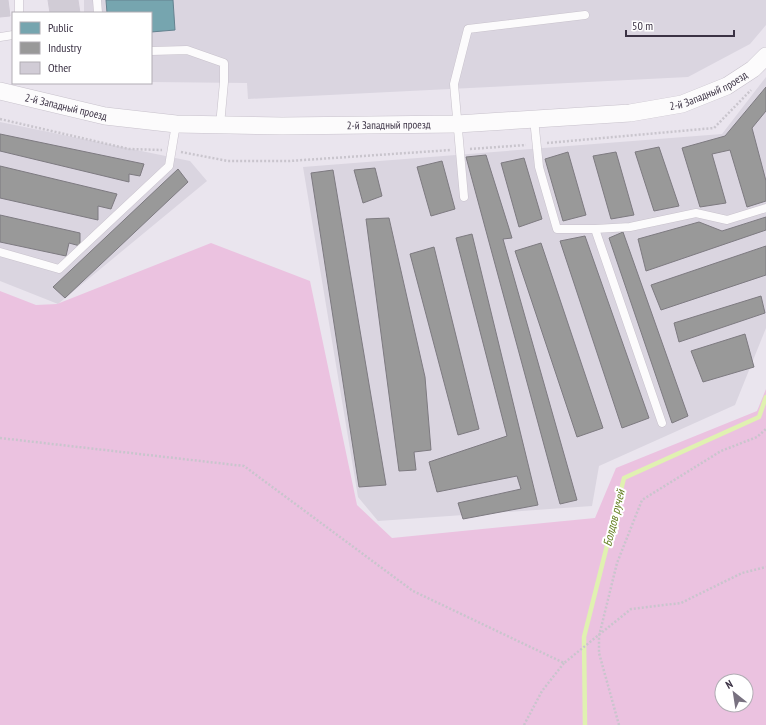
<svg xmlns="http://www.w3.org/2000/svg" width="766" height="725" viewBox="0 0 766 725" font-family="'PT Sans Narrow',sans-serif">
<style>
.industrial{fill:#dad5e0}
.green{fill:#ebc2e0;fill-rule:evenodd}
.public{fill:#76a5af;stroke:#64828f}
.industry{fill:#999;stroke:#7d7a80}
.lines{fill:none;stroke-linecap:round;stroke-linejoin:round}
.stream{stroke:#e0f1b1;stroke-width:4.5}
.building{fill:#d1ccd6;stroke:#d1cbd6}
.lane-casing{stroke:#c8c2cc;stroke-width:9}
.street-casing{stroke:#c8c2cc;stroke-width:18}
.path{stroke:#c9c5cd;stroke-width:2.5;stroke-dasharray:2 2;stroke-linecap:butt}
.lane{stroke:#fcfbfc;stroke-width:8}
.street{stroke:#fcfbfc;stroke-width:17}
.labels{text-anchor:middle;stroke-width:4;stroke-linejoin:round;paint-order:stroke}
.street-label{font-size:11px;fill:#3b3244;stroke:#fff}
.water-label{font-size:12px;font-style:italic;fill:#617d1d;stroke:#fff}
</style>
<rect width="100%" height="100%" fill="#eae5ee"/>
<path class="industrial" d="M84,0h682v25l-16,19 -62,33 -440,22 -1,-16 -96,-1v-69h-67z
M766,77v251l-31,77 -136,61 -7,40 -214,15 -20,-24 -55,-330 419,-33z
M0,122l190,39 17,20 -149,123 -58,-23z"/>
<path class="green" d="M211,243l99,38 47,224 35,33 203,-20 21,-50 141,-57 9,-22v336h-766v-434l36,14 21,-1zM722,681h24v24h-24z"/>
<path class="public" d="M106,0h67l2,30 -24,2v-19h-44z"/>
<path class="industry" d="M766,87v24l-14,17 14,53v20l-19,6 -17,-57 -18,4 14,49 -26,4 -18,-59 43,-12z
M0,134l144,30 -4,12 -11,-2v8l-129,-31z
M659,147l20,59 -25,5 -19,-59z
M568,152l18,63 -23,6 -18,-62z
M616,152l18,63 -23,4 -18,-63z
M486,155l26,83 -9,1 74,261 -17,4 -94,-347z
M524,158l18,61 -23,8 -18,-64z
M442,161l13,48 -24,7 -14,-49z
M0,166l117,28 -6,15 -13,-3v14l-98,-22z
M375,168l7,28 -19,7 -9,-33z
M178,169l10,13 -123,116 -12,-11z
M333,170l53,315 -27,2 -48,-314z
M0,215l80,18v13l-11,-3 -3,13 -66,-14z
M766,217v13l-120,41 -8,-32 61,-17 23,9z
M389,218l36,159 6,73 -17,2 2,18 -17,1 -33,-252z
M623,232l65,184 -16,7 -63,-185z
M472,234l66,271 -75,14 -5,-16 63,-14 -4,-13 -80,16 -8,-30 78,-26 -51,-198z
M585,236l64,182 -27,10 -62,-187z
M541,243l62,185 -26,9 -62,-186z
M766,246v29l-105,35 -10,-25z
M434,247l45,182 -21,6 -48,-181z
M761,296l4,17 -86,29 -5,-19z
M745,334l9,33 -51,15 -12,-31z"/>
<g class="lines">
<path class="stream" d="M585,725l-1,-88 40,-159 135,-61 7,-20"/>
</g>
<path class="building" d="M0,0h8l2,16 -10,1z
M48,0h30l2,13h-30z"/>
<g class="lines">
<g class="lane-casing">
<path id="lane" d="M19,0v13
M97,0l1,13
M0,37l13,-2
M151,51l36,-1 37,13v19l-4,43
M534,119l5,48 18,62h38l67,194
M464,197l-10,-113 14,-55 117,-14
M595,229l35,-2 66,-14 31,7 39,-12
M0,252l59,17 110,-103 7,-42"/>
</g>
<g class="street-casing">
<g id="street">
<path id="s1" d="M0,91l105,25 71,8 106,2 175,-2 173,-11 52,-9 45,-18 26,-17 13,-13"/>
</g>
</g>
<path class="path" d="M0,119l129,30 33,1
M547,143l167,-15 37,-38
M470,149l56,-4
M181,152l47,9h61l162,-11
M0,438l244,28 169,125 151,72 67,-54 50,-6 61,-30 24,-6
M524,725l18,-34 22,-28
M619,725l-20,-72v-17l18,-73 25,-63 79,-49 36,-14 9,-8"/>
<use href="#lane" class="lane"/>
<use href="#street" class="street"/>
</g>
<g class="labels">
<g class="street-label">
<text dy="4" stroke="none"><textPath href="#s1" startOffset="716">2-й Западный проезд</textPath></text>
<text dy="4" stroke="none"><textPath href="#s1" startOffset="68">2-й Западный проезд</textPath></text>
<text dy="4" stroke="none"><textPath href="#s1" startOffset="392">2-й Западный проезд</textPath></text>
</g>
<g class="water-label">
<text transform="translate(614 518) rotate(-76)" y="4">Болдов ручей</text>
</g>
</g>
<rect x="12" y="12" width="140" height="72" fill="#ffffff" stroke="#b1adb4"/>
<rect x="20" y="22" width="20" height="12" fill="#76a5af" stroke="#b1adb4"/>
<text x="48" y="32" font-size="12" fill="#3b3244">Public</text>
<rect x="20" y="42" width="20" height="12" fill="#999999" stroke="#b1adb4"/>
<text x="48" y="52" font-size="12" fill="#3b3244">Industry</text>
<rect x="20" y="62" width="20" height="12" fill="#d1ccd6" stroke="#b1adb4"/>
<text x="48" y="72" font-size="12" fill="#3b3244">Other</text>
<g transform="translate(734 693) rotate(330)"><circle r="19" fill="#ffffff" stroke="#b1adb4"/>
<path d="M0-3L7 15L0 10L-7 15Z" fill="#787180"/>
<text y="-6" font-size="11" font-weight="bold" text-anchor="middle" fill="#3b3244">N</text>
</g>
<path d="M626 30v6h108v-6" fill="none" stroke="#3b3244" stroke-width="2"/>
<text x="632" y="30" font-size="12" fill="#3b3244" stroke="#ffffff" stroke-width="3" paint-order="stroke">50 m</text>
</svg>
